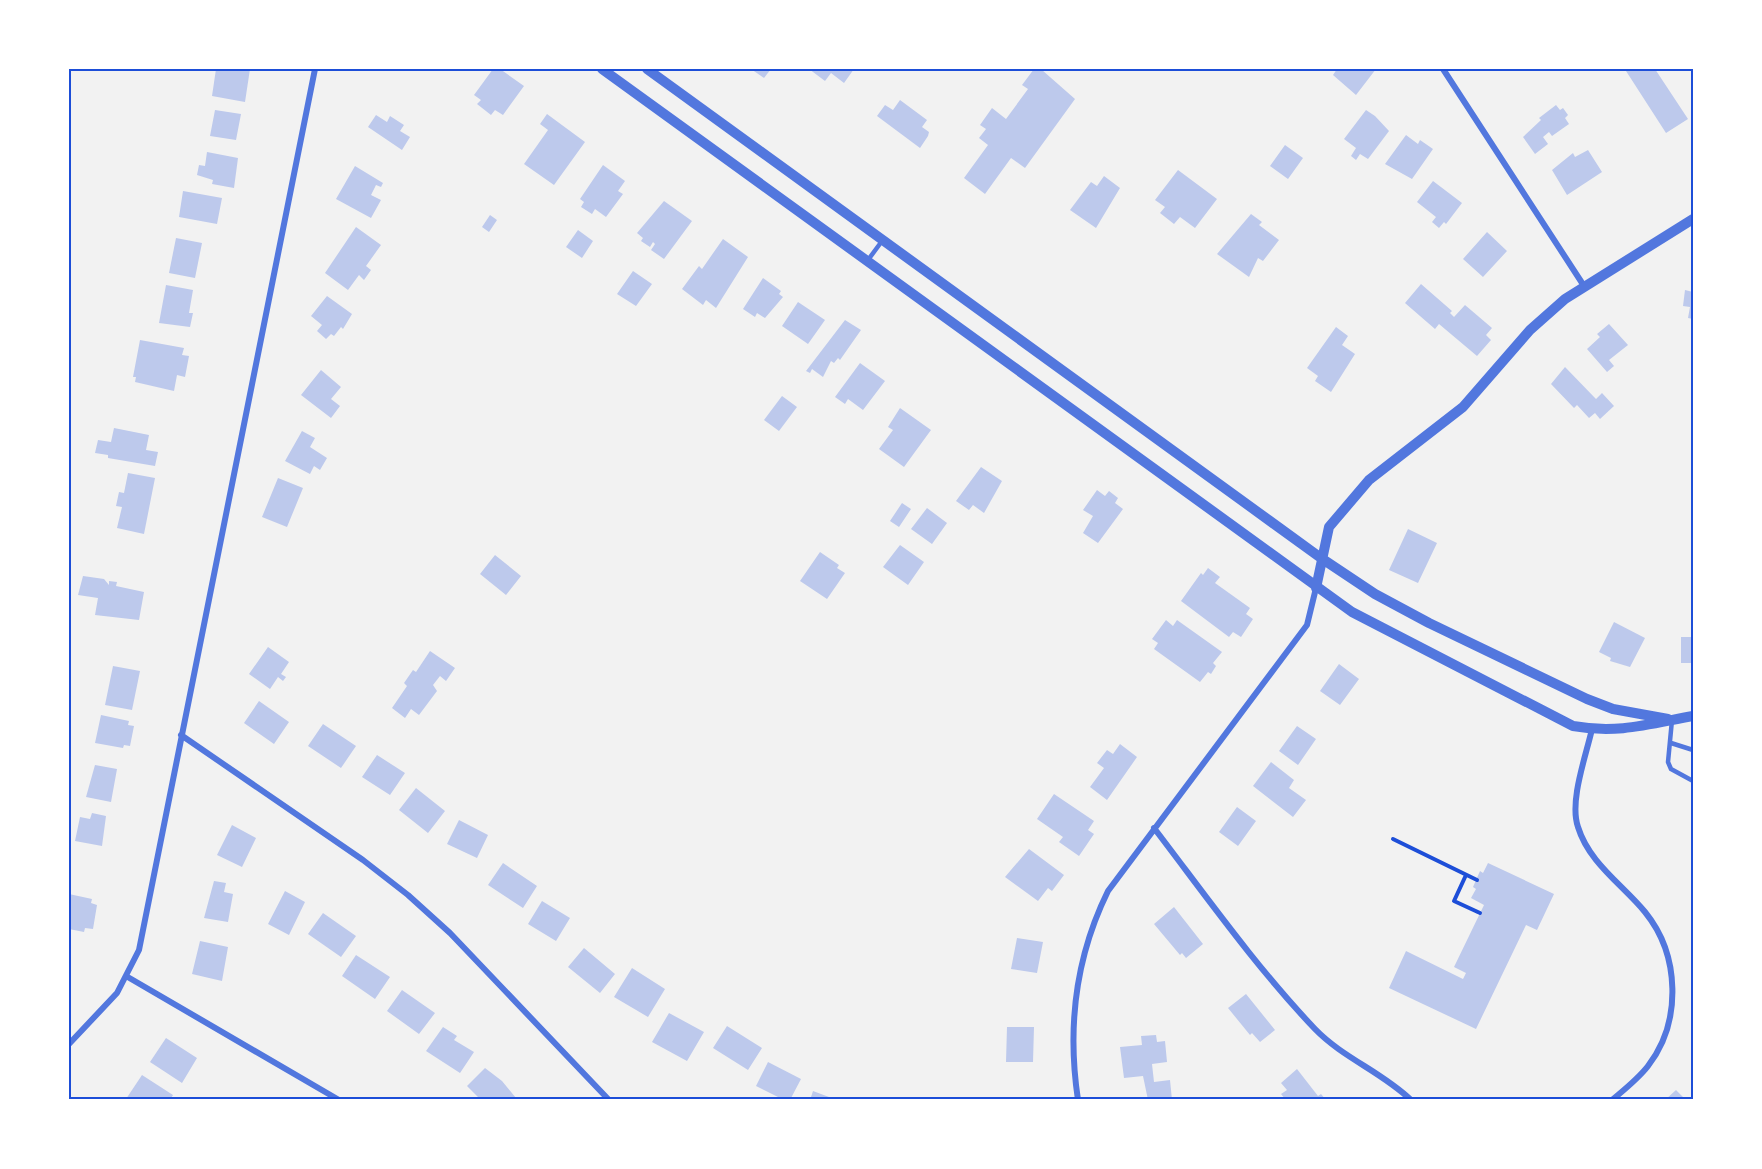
<svg xmlns="http://www.w3.org/2000/svg" width="1762" height="1169" viewBox="0 0 1762 1169" font-family="'Varela Round',sans-serif">
<style>
.building{fill:#bdc9ec}
.lines{fill:none;stroke-linecap:round;stroke-linejoin:round}
.path{stroke:#1d4ed8;stroke-width:4}
.service{stroke:#5277de;stroke-width:4.5}
.minor{stroke:#5277de;stroke-width:6}
.tertiary{stroke:#5277de;stroke-width:10}
.neatline{fill:none;stroke:#1d4ed8;stroke-width:2}
</style>
<rect width="100%" height="100%" fill="#f2f2f2"/>
<path class="building" d="M216,69h34l-5,33 -33,-6z
M493,69h7l24,17 -21,29 -8,-5 -4,5 -14,-11 4,-4 -7,-5z
M751,69h20l-7,9z
M809,69h45l-10,14 -13,-10 -6,8z
M1034,69l8,1 33,29 -50,69 -14,-10 -26,36 -21,-16 24,-33 -9,-7 7,-9 -6,-4 12,-17 14,11 22,-30 -6,-4z
M1337,69h39l-20,26 -23,-20z
M1628,69h27l33,50 -22,14 -40,-62z
M900,100l27,20 -5,7 7,5 -1,4 -8,12 -43,-32 8,-11 8,5z
M1556,105l4,5 3,-2 5,7 -3,3 4,6 -17,12 -3,-4 -6,5 5,7 -13,10 -12,-17 18,-17 -2,-2z
M215,110l26,4 -5,26 -26,-4z
M1366,110l9,6 14,15 -21,28 -8,-5 -4,6 -5,-4 5,-8 -12,-9z
M547,114l38,28 -31,43 -30,-21 24,-34 -8,-6z
M376,115l11,7 3,-6 14,9 -4,6 10,6 -8,13 -34,-23z
M1406,135l12,9 2,-4 13,9 -21,30 -27,-15z
M1285,145l18,13 -15,21 -18,-13z
M1588,150l14,22 -35,23 -15,-25 21,-17 2,4z
M207,152l31,6 -4,30 -22,-4 1,-4 -16,-5 2,-10 6,1z
M603,165l22,16 -7,10 5,3 -17,23 -11,-8 -3,5 -11,-7 3,-5 -4,-3z
M355,166l28,17 -2,4 -5,-2 -5,10 10,5 -10,18 -35,-19z
M1178,170l39,29 -22,29 -15,-11 -6,7 -14,-11 5,-6 -10,-7z
M1104,176l16,12 -24,40 -26,-18 21,-28 6,4z
M1433,181l29,22 -16,21 -2,-2 -5,6 -7,-6 4,-5 -19,-15z
M183,191l39,7 -5,26 -38,-7z
M664,201l28,20 -28,38 -13,-9 4,-6 -2,-2 -3,5 -9,-6 2,-3 -6,-5z
M1251,214l11,8 -3,3 20,15 -16,21 -5,-3 -9,19 -32,-23z
M490,215l7,5 -8,12 -7,-5z
M356,227l25,18 -15,21 5,4 -7,10 -5,-5 -11,15 -23,-17z
M578,230l15,11 -11,17 -16,-11z
M1487,232l20,19 -24,26 -20,-18z
M176,238l26,5 -7,35 -26,-5z
M723,239l25,18 -32,51 -10,-8 -3,5 -21,-16 17,-23 3,3z
M633,271l19,13 -16,22 -19,-12z
M763,278l18,13 -2,3 4,3 -18,21 -8,-5 -2,4 -12,-8z
M1421,284l31,27 -2,2 4,4 11,-12 27,23 -6,7 5,5 -14,16 -38,-32 -4,5 -30,-26z
M166,285l27,5 -4,23h4l-3,14 -31,-4z
M1685,290l8,2v27l-5,-1 2,-11 -7,-1z
M327,296l25,18 -9,15 -2,-2 -7,9 -3,-2 -5,5 -9,-8 5,-6 -11,-9z
M798,302l27,18 -17,24 -26,-18z
M845,320l16,10 -21,30 -2,-2 -4,5 -3,-2 -8,16 -11,-8 -2,4 -4,-2z
M1609,324l19,21 -19,15 5,6 -7,6 -20,-23 13,-12 -3,-3z
M1336,327l12,9 -6,9 13,9 -24,38 -16,-11 3,-5 -11,-8z
M140,340l44,8 -2,7 7,1 -4,21 -8,-2 -3,16 -39,-9 1,-5h-3z
M860,363l25,18 -22,29 -15,-11 -3,5 -10,-7z
M1565,367l31,32 6,-6 12,13 -14,13 -5,-6 -6,5 -12,-13 -3,3 -23,-24z
M321,370l20,17 -10,12 9,7 -9,12 -30,-23z
M782,396l15,11 -18,24 -15,-11z
M900,408l31,22 -27,37 -25,-18 14,-19 -5,-3z
M114,428l35,7 -3,15 12,2 -3,14 -47,-8v-3l-13,-2 3,-13 13,2z
M302,431l13,7 -5,9 17,11 -7,12 -6,-4 -4,8 -25,-13z
M981,467l21,14 -18,32 -11,-8 -4,5 -13,-9z
M128,473l27,5 -11,56 -27,-6 5,-21 -6,-1 3,-14 5,1z
M278,478l25,10 -16,39 -25,-10z
M1097,490l8,6 4,-5 9,7 -3,5 8,6 -25,34 -15,-10 10,-17 -10,-6z
M902,503l9,6 -12,18 -9,-6z
M927,508l20,15 -15,21 -21,-15z
M1408,529l29,14 -19,40 -29,-13z
M900,545l24,17 -16,23 -25,-18z
M820,552l19,13 -2,3 8,5 -18,26 -27,-18z
M495,555l26,21 -15,19 -26,-21z
M1208,568l12,9 -5,6 35,25 -4,6 7,5 -12,18 -8,-5 -4,5 -48,-36 20,-28 2,2z
M83,576l21,3 5,6v-4l8,1 -1,4 28,6 -5,28 -44,-5 3,-17 -20,-3z
M1166,620l7,6 4,-6 45,32 -9,11 3,3 -5,8 -3,-2 -8,10 -46,-33 4,-6 -6,-4z
M1614,622l31,16 -15,29 -20,-6 1,-3 -12,-6z
M1681,637h12v26h-12z
M268,647l21,15 -8,12 5,3 -3,4 -5,-4 -8,12 -21,-15z
M430,651l25,17 -9,13 -6,-5 -7,9 4,6 -18,24 -8,-6 -6,9 -13,-10 15,-22 -3,-3 9,-13 3,2z
M1339,664l20,15 -19,26 -20,-14z
M113,666l27,5 -8,39 -27,-5z
M259,701l30,21 -15,22 -30,-21z
M101,715l28,6 -1,4 6,1 -4,20 -6,-1 -1,3 -28,-5z
M323,724l33,22 -15,22 -33,-22z
M1297,726l19,13 -18,26 -19,-14z
M1120,744l17,13 -30,43 -17,-13 14,-19 -7,-5 10,-13 6,4z
M377,755l28,18 -15,22 -28,-18z
M1271,762l23,18 -5,8 17,12 -13,17 -40,-31z
M95,765l22,4 -6,33 -25,-5z
M416,788l29,23 -17,22 -29,-23z
M1054,794l40,27 -6,9 6,4 -15,22 -20,-14 4,-5 -26,-18z
M1237,807l19,14 -18,25 -19,-14z
M92,813l14,3 -4,30 -27,-5 5,-24 10,2z
M459,820l29,15 -11,23 -30,-14z
M232,825l24,13 -14,29 -25,-12z
M1029,849l35,26 -12,16 -4,-3 -10,13 -33,-24z
M503,863l34,23 -14,22 -35,-23z
M1488,863l66,31 -17,36 -11,-5 -50,104 -87,-41 17,-37 57,28 3,-6 -12,-6 30,-62 -13,-7 5,-9 -3,-2 7,-16 3,2z
M214,881l12,2 -2,9 9,2 -5,28 -24,-4z
M285,891l20,11 -16,33 -21,-11z
M69,894l23,5 -1,4 6,2 -4,24 -8,-1 -1,4 -15,-3z
M542,901l28,17 -14,23 -28,-17z
M1174,907l29,37 -17,14 -4,-5 -2,2 -26,-31z
M323,913l33,23 -15,21 -33,-23z
M1017,938l26,4 -6,31 -26,-4z
M200,941l28,6 -6,34 -30,-7z
M584,948l31,26 -15,19 -32,-26z
M356,955l34,22 -15,22 -33,-23z
M632,968l33,21 -17,28 -34,-20z
M402,990l33,23 -16,21 -32,-23z
M1246,994l29,36 -15,12 -8,-9 -2,2 -22,-27z
M669,1013l35,19 -17,29 -35,-19z
M727,1026l35,22 -14,22 -35,-22z
M443,1027l14,9 -3,4 20,12 -14,21 -34,-22z
M1007,1027h27l-1,35h-27z
M1156,1035l1,7 8,-1 2,21 -15,2 2,18 16,-2 2,20h-24l-5,-24 -19,2 -4,-31 22,-2 -1,-9z
M166,1038l31,20 -15,25 -32,-21z
M768,1062l33,17 -11,21h-6l-28,-14z
M485,1068l17,13 14,17 -2,2h-33l-14,-14z
M1297,1069l21,27 3,-2 5,6h-40l-5,-6 6,-4 -6,-7z
M142,1075l31,20 -3,5 -44,-1z
M1676,1090l10,10h-21z
M813,1091l24,9h-27z"/>
<g class="lines">
<path class="path" d="M1393,839l84,41
M1466,875l-12,26 26,12"/>
<path class="service" d="M868,260l14,-19
M1672,720l-4,42 3,7 22,12
M1671,743l22,7"/>
<path class="minor" d="M1443,69l141,217
M1592,729c-6,27 -23,72 -14,98 11,36 45,58 67,85 35,43 37,110 3,154 -10,13 -23,23 -36,34
M181,735l182,125 45,35 42,38 159,167
M1154,828c52,68 102,139 161,201 28,29 67,43 96,71
M126,976l213,124
M69,1044l48,-51 22,-43 176,-881
M1078,1100c-11,-73 -3,-142 30,-209l199,-266 9,-37"/>
<path class="tertiary" d="M602,69l750,543 221,114c45,8 76,-2 120,-10
M647,69l674,489 54,36 54,29 158,76 26,10 55,10
M1316,588l13,-61 40,-47 94,-73 67,-77 35,-31 128,-80"/>
</g>
<rect width="1762" height="1169" fill="none" stroke="#ffffff" stroke-width="141"/>
<rect x="70" y="70" width="1622" height="1028" class="neatline"/>
</svg>
